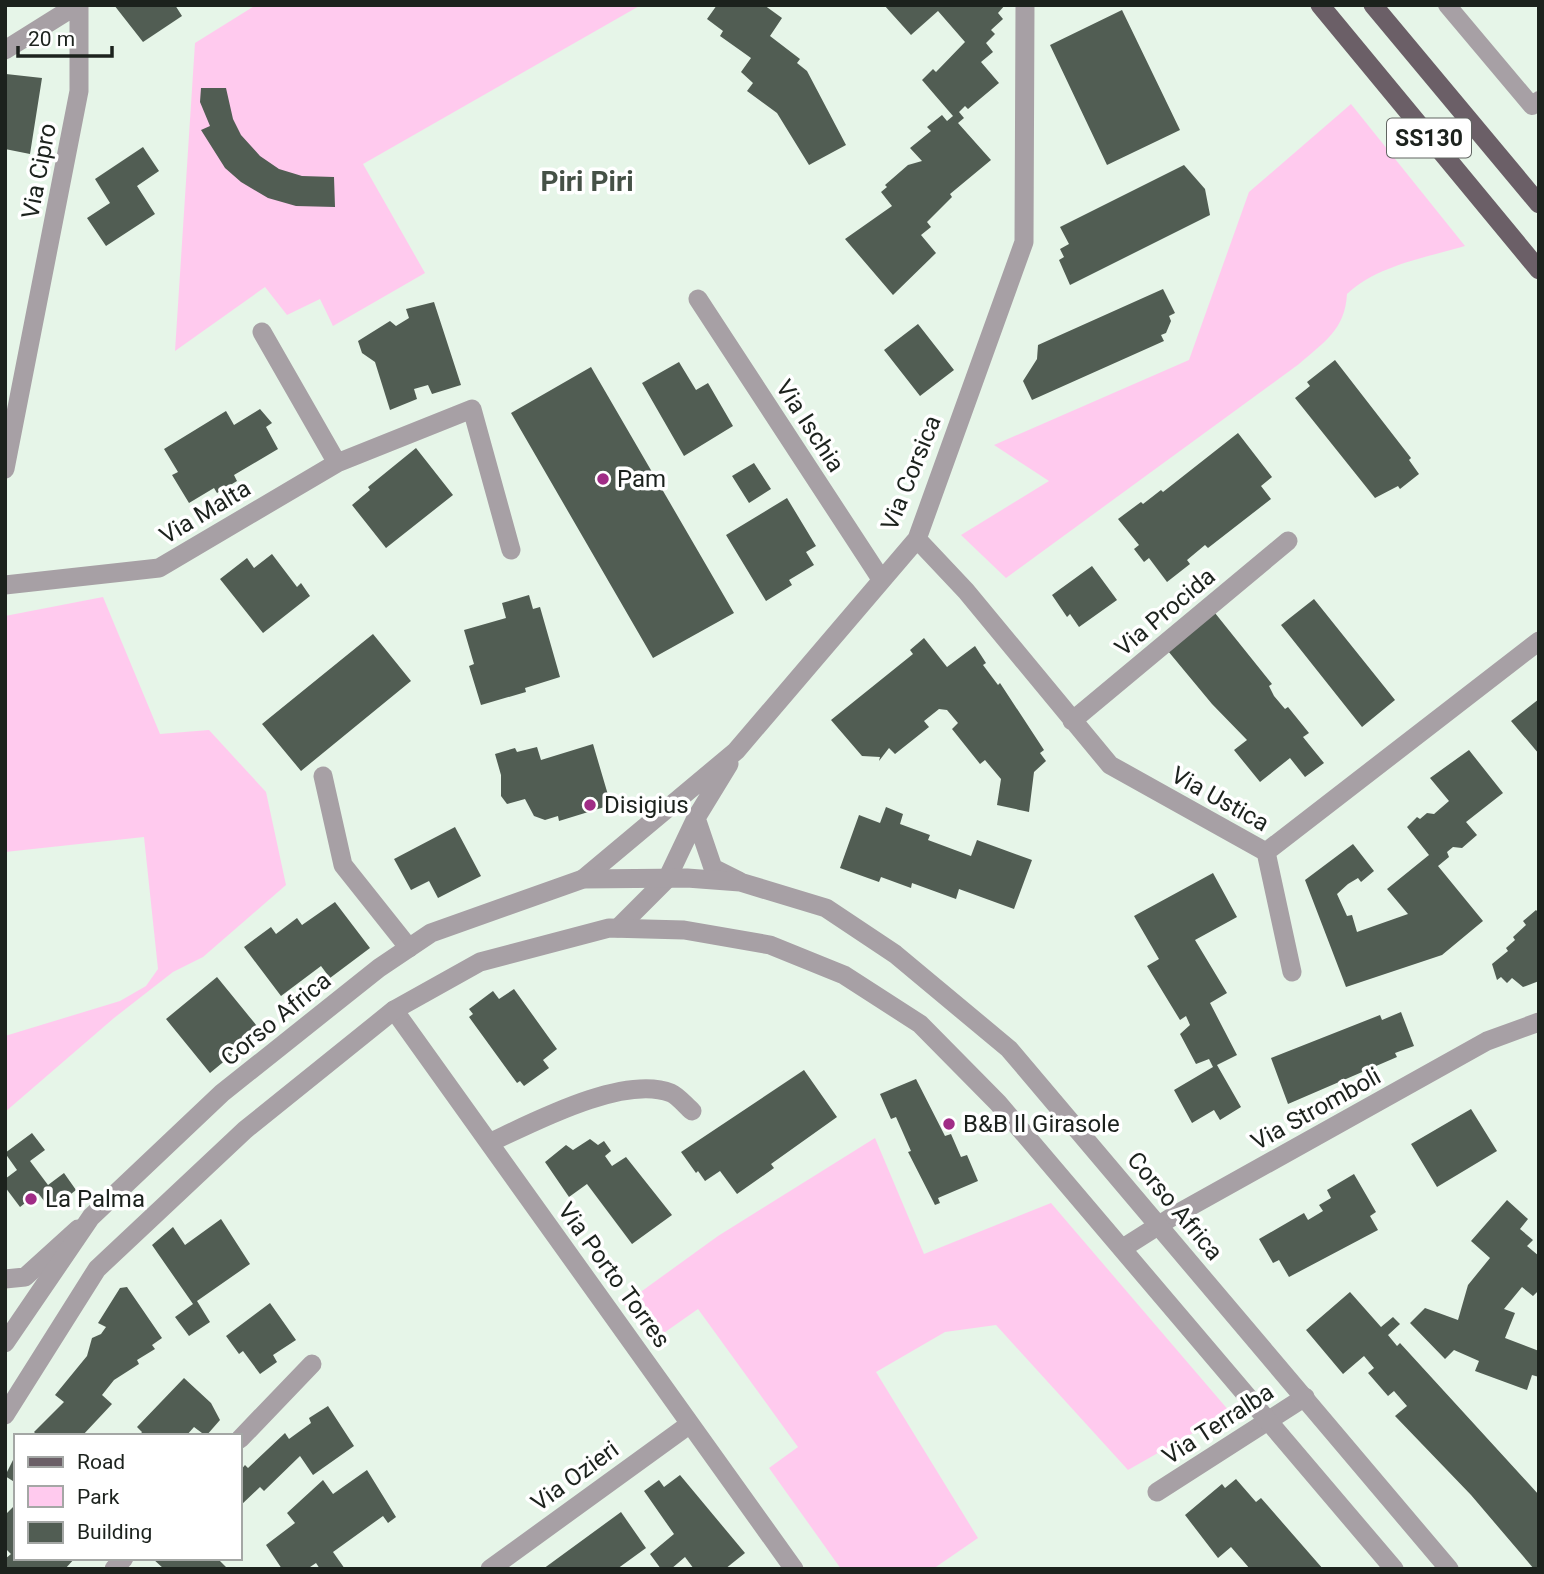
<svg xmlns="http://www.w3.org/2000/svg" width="1544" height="1574" viewBox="0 0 1544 1574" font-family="Roboto,sans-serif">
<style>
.green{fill:#ffcaee}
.building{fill:#515d53}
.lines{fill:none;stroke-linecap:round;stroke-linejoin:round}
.service{stroke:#a7a0a5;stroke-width:18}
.minor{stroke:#a7a0a5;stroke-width:19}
.tertiary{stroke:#a7a0a5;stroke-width:19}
.primary{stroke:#6b5f67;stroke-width:19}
.poi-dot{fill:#a02c86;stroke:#fff;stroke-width:2.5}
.labels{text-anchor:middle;stroke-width:7;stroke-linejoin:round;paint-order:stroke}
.shield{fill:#fff;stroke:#606461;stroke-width:2}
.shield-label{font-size:23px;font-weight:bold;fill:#1c221d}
.street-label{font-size:24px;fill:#1c221d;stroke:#fff}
.poi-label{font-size:24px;fill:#1c221d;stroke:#fff;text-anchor:start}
.quarter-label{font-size:28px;font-weight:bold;fill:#455146;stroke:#fff}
</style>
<rect width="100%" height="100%" fill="#e6f5e8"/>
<path class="green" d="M256,5h385l-278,159 62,109 -92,53 -13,-27 -33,16 -22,-28 -90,64 20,-308z
M1351,104l114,142c-40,12 -87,19 -118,48 -2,36 -23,48 -48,70l-293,214 -45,-43 88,-54 -55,-36 195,-85 60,-168z
M103,597l57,137 49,-4 57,62 20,93 -83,72 -30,15 -59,46 -109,94v-76l115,-35 26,-15 12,-17 -14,-132 -139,15v-236z
M875,1138l49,116 127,-51 179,209 -102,58 -132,-145 -51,7 -69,40 102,166 -45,31h-92l-72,-101 29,-21 -100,-138 -47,33 -27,-38 94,-68z"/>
<path class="building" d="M114,5h61l7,11 -39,26z
M717,5h47l18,13 -12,18 30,23 -3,4 10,8 39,74 -37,20 -32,-52 -30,-22 6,-8 -12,-11 10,-14 -31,-22 3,-5 -16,-12z
M884,5h121l-7,8 5,6 -12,11 4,4 -9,9 7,9 -12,10 18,21 -31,26 -3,-3 -6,6 5,6 -6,5 33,37 -41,34 2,3 -25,25 4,5 -10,8 15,18 -43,42 -48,-56 47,-33 -11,-14 6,-5 -2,-2 23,-20 14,-4 -12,-13 21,-17 -4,-4 15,-12 5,6 6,-5 -31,-36 11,-11 3,3 29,-30 -27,-31 -27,24z
M1122,10l58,120 -73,35 -57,-120z
M6,74l36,4 -12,76 -25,-5z
M201,88h25l7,31 8,16 19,21 19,13 23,7 32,1 1,30 -39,-1 -28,-8 -27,-16 -16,-14 -24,-38 9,-4 -10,-24z
M143,147l16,24 -22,15 18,28 -49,32 -19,-28 23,-15 -15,-24z
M1184,165l21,24 5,26 -140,70 -11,-25 5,-3 -4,-8 9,-5 -9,-17z
M1163,289l12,24 -6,3 2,5 -5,12 -5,2 3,6 -132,59 -9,-19 14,-22 1,-14z
M434,302l27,83 -29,9 -4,-9 -14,4 3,10 -27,11 -15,-48 -13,-9 -4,-12 32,-20 6,5 13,-8 -3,-9z
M918,324l36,46 -34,26 -36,-46z
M1335,360l76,98 -2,2 10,14 -19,15 -2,-3 -23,12 -80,-100 15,-12 -3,-4z
M679,362l17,28 12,-7 25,43 -49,30 -42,-73z
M591,367l143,246 -81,45 -142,-245z
M260,409l12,14 -6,4 12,22 -44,26 3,6 -20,12 -3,-5 -25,15 -17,-28 6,-3 -14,-23 62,-38 8,14z
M1238,433l34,44 -11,9 10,13 -63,49 -3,-3 -18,15 3,4 -23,18 -18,-24 -5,4 -10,-13 5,-4 -21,-26 23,-17 2,2 18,-14 2,2z
M416,448l37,47 -67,53 -34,-43 18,-15 -2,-3z
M754,463l17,26 -22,14 -17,-27z
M787,498l29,48 -10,6 8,13 -25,15 3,5 -26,16 -40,-66z
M272,554l25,33 4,-4 9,13 -47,37 -43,-54 27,-21 7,10z
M1092,566l25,34 -38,27 -9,-13 -3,3 -15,-22z
M529,595l4,14 7,-2 20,70 -35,11 1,4 -45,13 -12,-39 5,-2 -10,-34 42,-12 -4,-15z
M1314,599l81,101 -33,27 -81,-102z
M1215,613l57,71 -3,2 5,10 11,13 3,-2 21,26 -6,4 21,26 -19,14 -15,-19 -30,24 -26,-32 13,-10 -35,-36 -44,-53z
M373,634l38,47 -110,90 -39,-47z
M924,638l23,29 28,-21 11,17 -3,2 15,20 2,-2 44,67 -4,3 6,8 -12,11 -5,40 -32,-7 4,-26 -16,-19 -5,4 -28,-35 6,-6 -11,-13 -8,-1 -15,12 5,6 -34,27 -6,-6 -10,13 1,-4 -18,-1 -31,-36 82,-66 -3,-4z
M1539,699v55l-28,-33z
M593,744l18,61 -52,16 -1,-5 -13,4 -11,-4 -9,-17 -18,5 -6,-8v-21l-6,-21 20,-6 2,4 20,-5 4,13z
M1469,750l34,43 -37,29 11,13 -15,13 -9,-1 -6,5 2,5 -11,9 45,55 -41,34 -96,32 -41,-107 48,-36 21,27 -13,11 -3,-4 -10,6 -11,10 10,22 5,-1 5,17 51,-18 -21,-25 42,-34 -22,-28 10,-10 3,2 7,-6 7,1 15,-13 -19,-23z
M886,807l17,7 -3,10 30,11 -2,5 43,16 6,-16 55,20 -18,49 -55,-20 -3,10 -44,-16 -1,5 -30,-11 -2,5 -39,-14 19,-53 21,8z
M455,827l26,49 -43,22 -9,-17 -18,9 -17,-31z
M1213,873l24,44 -42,23 32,53 -17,10 27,52 -20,10 24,42 -21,13 -6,-10 -22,13 -18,-33 39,-23 -4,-8 -13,5 -16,-30 10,-9 -4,-9 -6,4 -33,-54 12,-7 -25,-43z
M335,902l35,46 -40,30 -9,-12 -40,30 -37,-49 27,-20 5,7 21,-16 5,7z
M1536,910l3,3v68l-16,6 -11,-9 -5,5 -6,-6 -4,3 -5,-16 16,-13 -2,-3 9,-8 -2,-3 13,-12 -3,-4z
M217,977l44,54 -51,42 -44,-54z
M514,989l43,60 -14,11 6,8 -25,18 -4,-5 -3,2 -48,-66 4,-3 -4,-5 24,-18 6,8z
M1401,1012l13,34 -19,7 2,4 -109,47 -17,-46 109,-43 2,5z
M804,1070l33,47 -66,47 3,4 -37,26 -17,-23 -15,10 -7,-10 -2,2 -15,-21z
M916,1079l29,57 6,-2 10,23 6,-2 11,26 -40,17 2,5 -5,2 -27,-53 3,-1 -15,-34 -5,2 -11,-25z
M1471,1109l26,42 -60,36 -26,-43z
M32,1133l13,17 -15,11 18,24 16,-12 12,17 -25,20 -13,-17 -18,14 -15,-20v-8l12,-9 -12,-17z
M590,1139l8,6 6,-4 7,10 -6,5 7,10 14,-9 46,58 -40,29 -45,-60 -18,13 -24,-35 21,-17 7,5z
M1354,1174l22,38 -6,4 8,14 -89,47 -10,-17 -6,3 -14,-24 45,-26 4,7 15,-9 -4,-6 12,-7 -4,-8z
M1507,1200l21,19 -8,10 13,11 -6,6 12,10v34l-6,6 -11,-9 -18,22 11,4 -10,25 34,13v26l-7,-2 -5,15 -52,-19 4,-10 -25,-11 -9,9 -35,-36 15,-15 33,12 10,-35 22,-27 -19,-17z
M221,1219l29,45 -53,37 13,21 -21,14 -14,-19 18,-13 -41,-59 21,-18 12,18z
M127,1287l35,51 -10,7 3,4 -18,11 2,4 -25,16 -12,15 10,9 -30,32h-44l-4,-4 30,-30 -9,-7 32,-39 5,-18 9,-4 5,-7 -8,-4 22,-35z
M1350,1292l31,35 12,-10 7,7 -12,11 9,11 3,-3 139,152v74h-5l-63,-74 -76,-79 12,-10 -13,-15 -6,5 -20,-23 6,-5 -10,-12 -21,18 -37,-44z
M270,1303l26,37 -23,15 4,7 -17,12 -17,-23 -4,3 -13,-18z
M184,1378l27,25 9,17 -14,16 -12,-9 -8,9h-47l3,-4 -5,-5z
M328,1406l26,40 -41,29 -13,-19 -36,35 -4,-4 -20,19v-35l5,-6 3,3 37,-35 4,6 22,-16 -2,-5z
M16,1454v29l-11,-7z
M367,1470l29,47 -8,6 -5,-7 -50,36 12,17h-25l-4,-6 -9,6h-25l-16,-24 29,-22 -8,-10 36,-33 10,14z
M680,1475l65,78 -20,16h-31l-9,-12 -14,12h-10l-11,-15 24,-20 -30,-43 15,-11 5,7z
M1236,1479l20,23 5,-4 62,71h-73l-19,-22 -13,11 -33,-43 37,-31 3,4z
M16,1504v54h59l-10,11h-60v-10l6,-5 -6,-6v-33z
M621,1512l25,36 -29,21h-74z
M152,1558h65l11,11h-64z"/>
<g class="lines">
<path class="service" d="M1447,5l85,101 7,-6"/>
<path class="minor" d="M5,50l72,-45
M698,299l183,280
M262,332l75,131
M5,469l74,-378v-86
M917,539l49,52 144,174 156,87 273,-211
M5,585l154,-17 178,-105 135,-54 39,141
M1072,721l216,-180
M729,764l-33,54 17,50 26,13
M323,776l20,89 66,83
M1266,852l26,120
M583,879l153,-128 181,-212 107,-297 1,-237
M618,928l49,-49 29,-61
M394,1010l400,559
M489,1143c43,-20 135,-69 182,-50 7,3 15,13 21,18
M1123,1248l52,-33 312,-174 52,-19
M5,1279l20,-2 53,-48
M240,1439l72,-75
M1157,1492l148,-95
M114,1569l10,-11
M490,1569l200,-145"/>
<path class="tertiary" d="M5,1343l86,-126 131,-124 157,-125 52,-35 152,-54 104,-1 53,4 86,26 69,46 114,95 440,520
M5,1415l92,-146 148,-139 149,-120 86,-48 129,-34 75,2 86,15 74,30 76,49 78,79 396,466"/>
<path class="primary" d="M1320,5l219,265
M1373,5l166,199"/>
</g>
<g class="poi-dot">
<circle cx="603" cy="479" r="7"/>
<circle cx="590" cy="805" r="7"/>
<circle cx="949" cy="1124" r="7"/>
<circle cx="31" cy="1199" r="7"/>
</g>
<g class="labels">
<rect class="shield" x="1387" y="118.5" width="84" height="39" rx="5"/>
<g class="shield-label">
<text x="1429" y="146">SS130</text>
</g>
<g class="street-label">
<text transform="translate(39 171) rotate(-79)" y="8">Via Cipro</text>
<text transform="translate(810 426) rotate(57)" y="8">Via Ischia</text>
<text transform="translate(911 473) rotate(-68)" y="8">Via Corsica</text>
<text transform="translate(205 512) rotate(-31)" y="8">Via Malta</text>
<text transform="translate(1165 612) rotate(-40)" y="8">Via Procida</text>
<text transform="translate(1220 799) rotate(29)" y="8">Via Ustica</text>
<text transform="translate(276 1019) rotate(-39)" y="8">Corso Africa</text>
<text transform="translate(1316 1109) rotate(-29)" y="8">Via Stromboli</text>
<text transform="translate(1175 1206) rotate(50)" y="8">Corso Africa</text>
<text transform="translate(614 1275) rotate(54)" y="8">Via Porto Torres</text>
<text transform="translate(1218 1424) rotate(-33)" y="8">Via Terralba</text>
<text transform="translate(575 1476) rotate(-36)" y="8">Via Ozieri</text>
</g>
<g class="poi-label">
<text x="617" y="487">Pam</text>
<text x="604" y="813">Disigius</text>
<text x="963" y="1132">B&amp;B Il Girasole</text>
<text x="45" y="1207">La Palma</text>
</g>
<g class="quarter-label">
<text x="587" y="191">Piri Piri</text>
</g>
</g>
<rect width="1544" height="1574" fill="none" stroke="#1c221d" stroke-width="14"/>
<rect x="14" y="1434" width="228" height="126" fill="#ffffff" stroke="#a4a7a5" stroke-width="2"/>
<rect x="28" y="1457" width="35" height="10" fill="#6b5f67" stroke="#a4a7a5" stroke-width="2"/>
<text x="77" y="1469" font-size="21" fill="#1c221d">Road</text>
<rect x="28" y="1486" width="35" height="21" fill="#ffcaee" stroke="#a4a7a5" stroke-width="2"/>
<text x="77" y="1504" font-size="21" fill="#1c221d">Park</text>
<rect x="28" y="1522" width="35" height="21" fill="#515d53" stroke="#a4a7a5" stroke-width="2"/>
<text x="77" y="1539" font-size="21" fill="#1c221d">Building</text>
<path d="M18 46v10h94v-10" fill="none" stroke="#1c221d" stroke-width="3.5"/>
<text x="28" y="46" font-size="21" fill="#1c221d" stroke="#ffffff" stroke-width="5" paint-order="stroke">20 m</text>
</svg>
